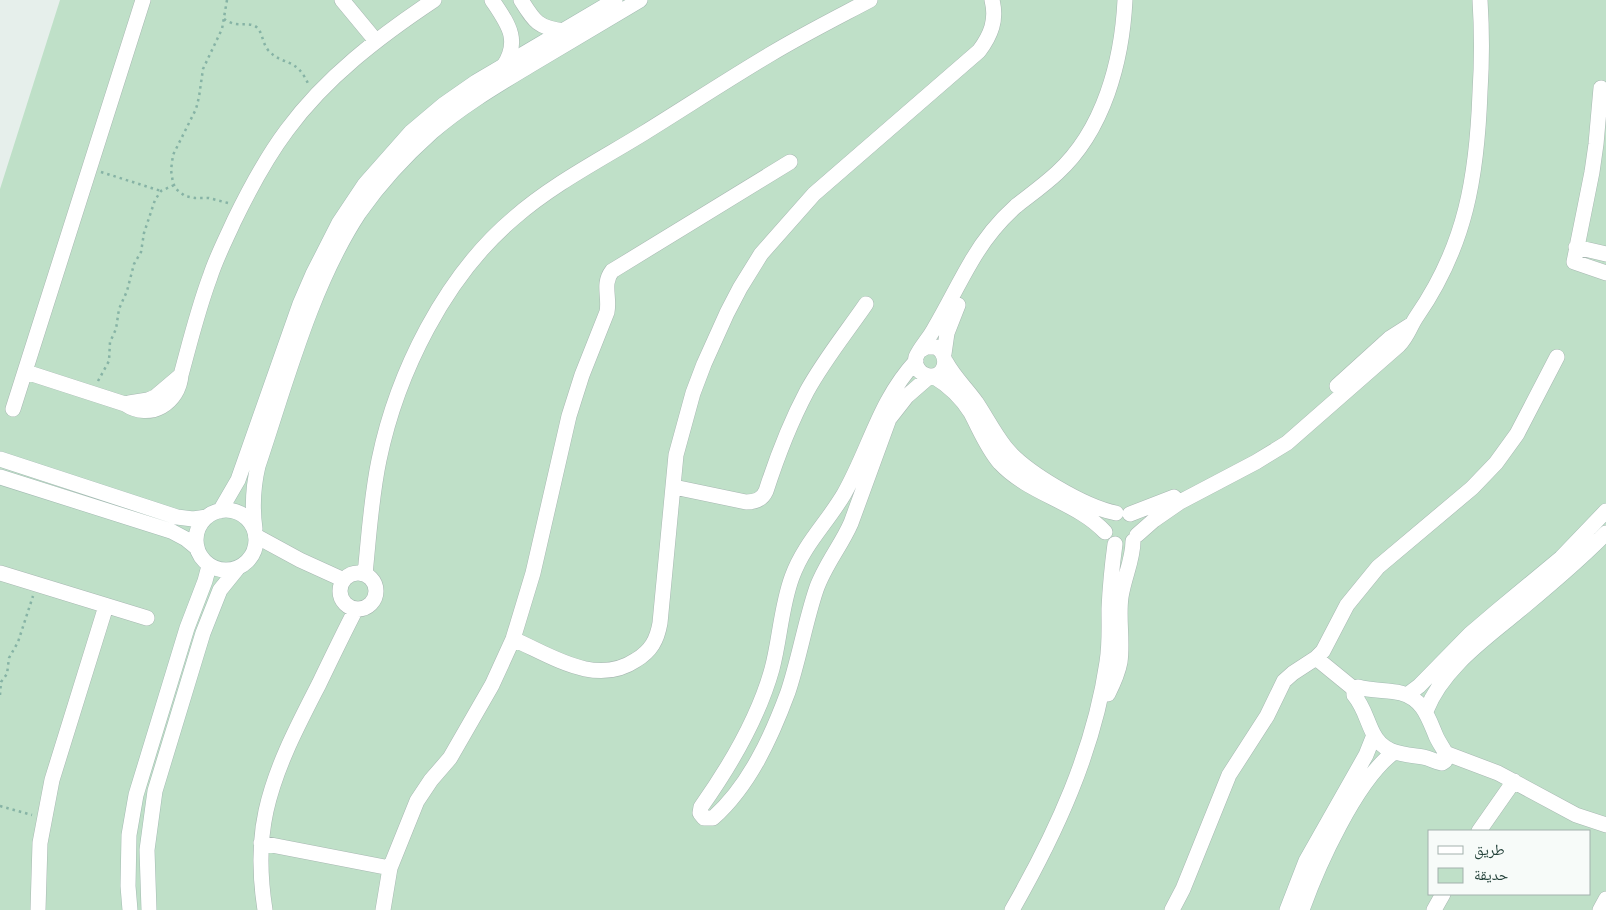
<svg xmlns="http://www.w3.org/2000/svg" width="1606" height="910" viewBox="0 0 1606 910" font-family="Lato,'Noto Naskh Arabic',sans-serif">
<style>
.green{fill:#bfe0c8;fill-rule:evenodd}
.lines{fill:none;stroke-linecap:round;stroke-linejoin:round}
.street-casing{stroke:#a8b8b2;stroke-width:16}
.secondary-casing{stroke:#a4bbb3;stroke-width:16}
.path{stroke:#86b3a5;stroke-width:2.5;stroke-dasharray:2.5 4;stroke-linecap:butt}
.street{stroke:#fff;stroke-width:15}
.secondary{stroke:#fff;stroke-width:15}
</style>
<rect width="100%" height="100%" fill="#e6efeb"/>
<path class="green" d="M60,0h1546v910h-1606v-721zM1430,831h160v63h-160z"/>
<g class="lines">
<g class="street-casing">
<path id="street" d="M342,0l34,41
M492,0c16,24 29,40 11,67
M521,0c13,21 17,28 43,31
M1601,88l-5,56 -4,28 -18,90 32,11
M1576,247l30,7
M921,350l5,-3h10c16,10 8,34 -10,28 -7,-2 -12,-10 -10,-18 3,-8 14,-20 18,-28 13,-22 24,-45 37,-67 12,-21 27,-40 45,-56 14,-11 28,-21 41,-33 47,-43 65,-112 68,-173
M944,354l3,-21 11,-28
M916,361c-37,40 -46,87 -72,133 -17,29 -40,50 -52,83 -11,30 -12,62 -20,92 -14,50 -42,97 -71,138l-1,6 4,5h9c36,-32 58,-80 75,-126 11,-33 17,-69 28,-102 8,-24 25,-44 35,-67l38,-104 18,-23 23,-20
M946,362c8,15 20,26 30,40 10,15 18,31 29,45 20,25 80,60 111,66
M26,372l99,32c25,17 54,-1 56,-29 9,-33 17,-66 29,-98 6,-19 16,-38 24,-56 15,-31 32,-63 53,-91 39,-53 93,-94 147,-130
M933,376c15,9 29,22 38,37 9,17 16,35 29,50 29,31 77,39 105,69
M1337,386l53,-48 22,-14
M129,403l19,-3 7,-3 26,-22
M13,409l130,-409
M674,487l72,15c9,0 16,-2 20,-11 11,-34 24,-68 41,-100 17,-31 39,-58 59,-87
M1130,514l44,-17
M1137,535l17,-15 26,-18 76,-40 31,-19 112,-98c9,-9 11,-19 18,-29 49,-71 60,-140 63,-224 2,-31 2,-61 0,-92
M256,536l44,24 44,20
M0,573l147,45
M340 591a18 18 0 1 1 36 0a18 18 0 1 1-36 0Z
M365,574c4,-38 6,-76 14,-114 18,-87 66,-184 135,-242 39,-34 86,-58 130,-85 42,-26 83,-53 125,-78 33,-20 67,-37 101,-55
M513,639c39,17 83,48 123,21 15,-9 21,-20 24,-37l16,-168 17,-62 11,-29 23,-51 13,-25 21,-34 53,-60 165,-143c12,-16 18,-31 13,-51
M1316,658l38,31
M1108,694c5,-10 10,-21 12,-32 3,-22 -2,-44 1,-65 3,-20 12,-37 12,-56
M1445,753l53,20 78,42 30,10
M1479,831l35,-50
M261,843l129,25
M38,910l2,-67 12,-63 54,-174
M265,910c-5,-32 -6,-67 1,-99 10,-45 32,-86 53,-127 12,-25 24,-50 37,-75
M383,910l7,-42 27,-67 14,-21 19,-22 42,-73 21,-46 20,-66 36,-157 13,-41 25,-63c3,-15 -5,-28 5,-41l178,-109
M1012,910c44,-77 82,-159 95,-248 3,-18 2,-35 2,-53 1,-22 3,-43 6,-65
M1172,910l11,-21 46,-114 38,-59 17,-35 9,-8 23,-15 7,-7 24,-46 31,-38 94,-79 24,-25 21,-29 40,-77
M1434,910l9,-16
M1600,910l6,-11"/>
</g>
<g class="secondary-casing">
<path id="secondary" d="M0,459l177,58 16,2 14,-2
M0,477l171,54 15,8 11,9
M196 540a30 30 0 1 1 60 0a30 30 0 1 1-60 0Z
M220,511l18,-31 62,-176 13,-30 26,-51 26,-39 46,-52 32,-27 33,-23 139,-82
M255,529c-3,-22 -2,-42 3,-63 28,-83 53,-180 101,-253 21,-30 46,-57 73,-81 30,-26 64,-46 97,-66 37,-22 74,-44 111,-66
M1358,687c14,4 29,3 43,6 22,6 27,24 35,43 3,7 8,13 11,20l-2,5 -3,2c-7,-1 -12,-5 -19,-6 -20,-3 -40,-3 -50,-24 -7,-14 -9,-26 -19,-38v-6z
M1407,695l12,-9 51,-52 27,-23 64,-53 45,-47
M1426,711c16,-41 56,-70 89,-97 31,-26 63,-52 91,-81
M130,910l-2,-24 1,-51 7,-40 51,-167 18,-47 4,-15
M149,910l-2,-60 8,-59 48,-158 17,-43 17,-21
M1287,910l19,-49 60,-106 8,-20
M1302,910c16,-45 54,-129 91,-157"/>
</g>
<path class="path" d="M227,0l-5,29 -19,40 -4,28 -3,12 -23,46 -2,15 2,13 3,6 9,7 10,2h14l19,5
M224,19c3,2 7,4 11,5 7,1 13,-1 20,2 8,5 7,17 13,24 15,17 29,6 41,36
M101,172l60,19
M98,381l11,-20 1,-19 6,-13 3,-20 8,-18 7,-27 7,-12 3,-19 11,-33 6,-9 13,-6
M0,695l1,-13 6,-8 2,-16 9,-16 15,-46
M0,806l32,9"/>
<use href="#street" class="street"/>
<use href="#secondary" class="secondary"/>
</g>
<rect x="1428" y="830" width="162" height="65" fill="#f7fbf9" stroke="#a3b1ad"/>
<rect x="1438" y="846" width="25" height="8" fill="#ffffff" stroke="#a3b1ad"/>
<text x="1474" y="855" font-size="15" fill="#24423a">طريق</text>
<rect x="1438" y="868" width="25" height="15" fill="#bfe0c8" stroke="#a3b1ad"/>
<text x="1474" y="880" font-size="15" fill="#24423a">حديقة</text>
</svg>
